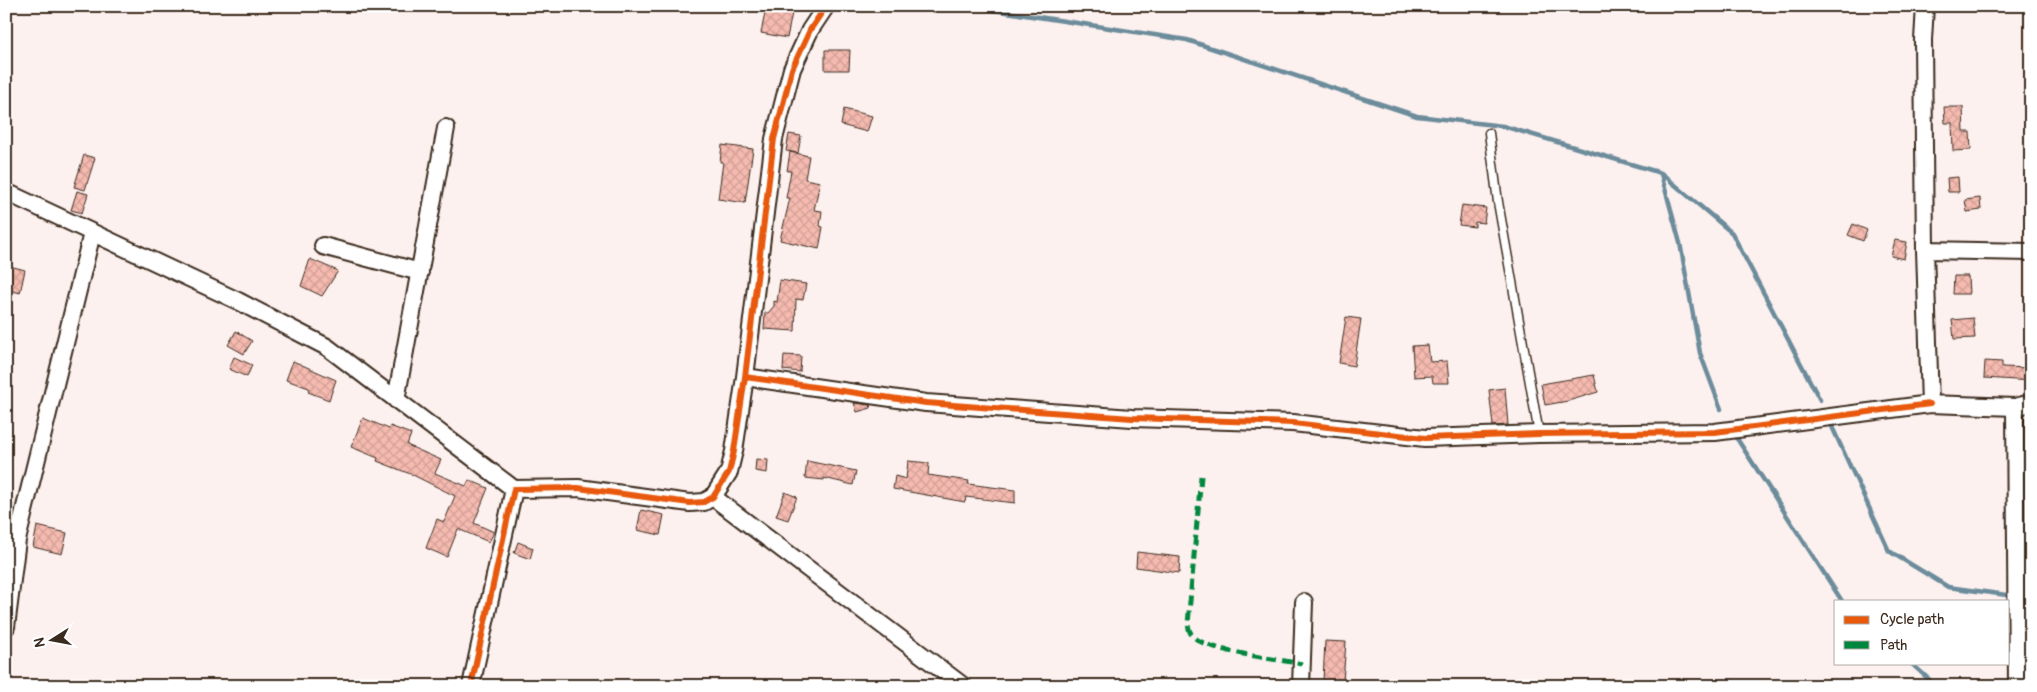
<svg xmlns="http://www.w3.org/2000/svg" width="2037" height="692" viewBox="0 0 2037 692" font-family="Pangolin,sans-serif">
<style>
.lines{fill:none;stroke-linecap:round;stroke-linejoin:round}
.stream{stroke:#6c8c9b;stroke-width:4.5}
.building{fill:url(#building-cross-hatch);stroke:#3b2a1e}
.service-casing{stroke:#3b2a1e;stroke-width:11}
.minor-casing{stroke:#3b2a1e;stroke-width:20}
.service{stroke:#fff;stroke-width:8}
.minor{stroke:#fff;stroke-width:16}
.quiet{stroke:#00873e;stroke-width:5;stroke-dasharray:10 5;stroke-linecap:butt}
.cycleway-casing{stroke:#fff;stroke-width:9}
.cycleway{stroke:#e8590c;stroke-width:6}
</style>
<defs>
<pattern id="building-cross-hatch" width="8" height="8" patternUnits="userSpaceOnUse" patternTransform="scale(1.25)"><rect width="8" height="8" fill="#f5bab0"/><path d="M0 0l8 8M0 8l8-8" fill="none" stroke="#d3a097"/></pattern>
</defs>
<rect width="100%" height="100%" fill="#fdf1ef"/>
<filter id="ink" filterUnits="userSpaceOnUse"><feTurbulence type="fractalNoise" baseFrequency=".02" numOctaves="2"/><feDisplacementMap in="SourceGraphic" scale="10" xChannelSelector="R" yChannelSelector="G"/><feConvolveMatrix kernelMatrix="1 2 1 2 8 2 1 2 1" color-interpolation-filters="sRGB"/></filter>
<g filter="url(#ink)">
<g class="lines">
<path class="stream" d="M967,6l220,34 230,76 86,10 158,47 71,60 88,167
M1661,174l19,69 20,110 21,56
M1829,420l60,131 59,36 66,9
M1734,434l108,167
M1911,663l25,23"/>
</g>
<path class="building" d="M766,8l26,5 -5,25 -26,-5z
M825,50h25l-1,20h-24z
M1944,107h19l1,25h6l1,18 -18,1 -1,-28h-7z
M844,109l28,7 -5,16 -26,-7z
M789,134l12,2 -3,17 -12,-2z
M722,145l31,4 -8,54 -27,-4 5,-37h-3z
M790,152l19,4 -4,23 15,3 -6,28 8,1 -2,15 3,1 -4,22 -39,-9 10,-42h-4l5,-27h-4z
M84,155l11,3 -10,32 -11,-3z
M1958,177l1,15h-11l-1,-14z
M77,191l11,3 -6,19 -11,-3z
M1980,198l1,12 -14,2 -2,-12z
M1462,205l24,3 -2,15 -9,-1v5l-16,-2z
M1853,224l14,6 -4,11 -15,-6z
M1895,240l12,2 -3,17 -13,-3z
M310,259l28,12 -16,25 -21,-10z
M6,265l19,5 -5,23 -14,-4z
M1954,276h14l1,18h-16z
M780,280l26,4 -3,16 -7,-1 -1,32 -31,-2 1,-16h3l6,-7v-5l3,1z
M1346,317l15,2 -7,47 -15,-3z
M1973,318l2,20 -21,1 -2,-19z
M236,331l16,10 -8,13 -16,-9z
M1428,345l2,17 17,-1 2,22h-16l-1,-7 -18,1 -2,-31z
M784,355l17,1 -1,16 -17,-2z
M234,357l18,8 -5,12 -18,-8z
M293,361l43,19 -7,20 -21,-8 1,-4 -23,-8z
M1985,361l17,1v5l29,1v13l-47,-3z
M1594,375l4,17 -30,9 -23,4 -4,-21z
M1505,388l3,37 -15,1 -4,-36z
M854,403l16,2 1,3 -14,4z
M363,418l26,11 1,-3 21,8 -4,11 34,15 -6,13 31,13 3,-6 19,8 -14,35 20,9 -5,10 -31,-13 -11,28 -21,-9 11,-29 7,3 11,-26 -42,-21 -36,-14 1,-3 -27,-11z
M756,459l12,1 -1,13 -12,-2z
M807,461l49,10 -3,14 -29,-7v2l-19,-2z
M908,461l21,2 -1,12 41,6 -1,3 47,6v13l-49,-6 -1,5 -72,-13 2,-13 11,3z
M785,492l12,5 -9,23 -12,-4z
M641,510l23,5 -4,20 -23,-5z
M37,526l30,7 -5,21 -29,-7z
M518,542l15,6 -3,11 -16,-6z
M1137,552l43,5 -1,16 -43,-6z
M1325,641l21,1 -3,40 -20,-1z"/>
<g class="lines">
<g class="service-casing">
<path id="service" d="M1489,133l9,69 41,232"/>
</g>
<g class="minor-casing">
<path id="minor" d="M1925,6l-2,34 2,210 5,154 85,3 2,279
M6,192l232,109 89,46 187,142
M323,246l97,26
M1925,250l106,2
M745,377l181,26 206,15 161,5 132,15 114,-4 176,-2 215,-28
M396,400l50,-272
M2015,407l16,-4
M713,497l250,189
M6,627l11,-87 75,-307
M471,686l43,-197 64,-1 112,15 14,-1 9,-5 16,-25 5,-21 11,-74 29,-238 18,-70 18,-39 16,-24
M1301,686l3,-84"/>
</g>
<use href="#service" class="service"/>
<use href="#minor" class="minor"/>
<path class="quiet" d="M1201,476l-13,148c1,5 1,9 6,13 15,15 84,22 108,27"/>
<g class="cycleway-casing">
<path id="cycleway" d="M745,377l181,26 206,15 161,5 132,15 114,-4 176,-2 215,-28
M471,686l43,-197 64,-1 112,15 14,-1 9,-5 16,-25 5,-21 11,-74 29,-238 18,-70 18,-39 16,-24"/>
</g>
<use href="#cycleway" class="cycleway"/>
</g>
</g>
<rect width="2037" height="692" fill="none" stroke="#fff" stroke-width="25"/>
<rect x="12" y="12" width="2012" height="667" fill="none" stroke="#3b2a1e" stroke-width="2" filter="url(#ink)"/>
<rect x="1834" y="600" width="175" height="65" fill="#ffffff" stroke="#b1aaa5"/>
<rect x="1844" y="616" width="25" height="8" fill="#e8590c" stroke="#b1aaa5"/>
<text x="1880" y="624" font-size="15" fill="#3b2a1e">Cycle path</text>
<rect x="1844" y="641" width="25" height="8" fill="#00873e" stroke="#b1aaa5"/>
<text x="1880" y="650" font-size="15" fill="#3b2a1e">Path</text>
<g transform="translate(52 640) rotate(259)" stroke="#ffffff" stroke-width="4" paint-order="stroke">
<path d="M0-4L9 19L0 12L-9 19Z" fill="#3b2a1e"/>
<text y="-8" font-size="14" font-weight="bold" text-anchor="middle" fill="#3b2a1e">N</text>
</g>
</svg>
